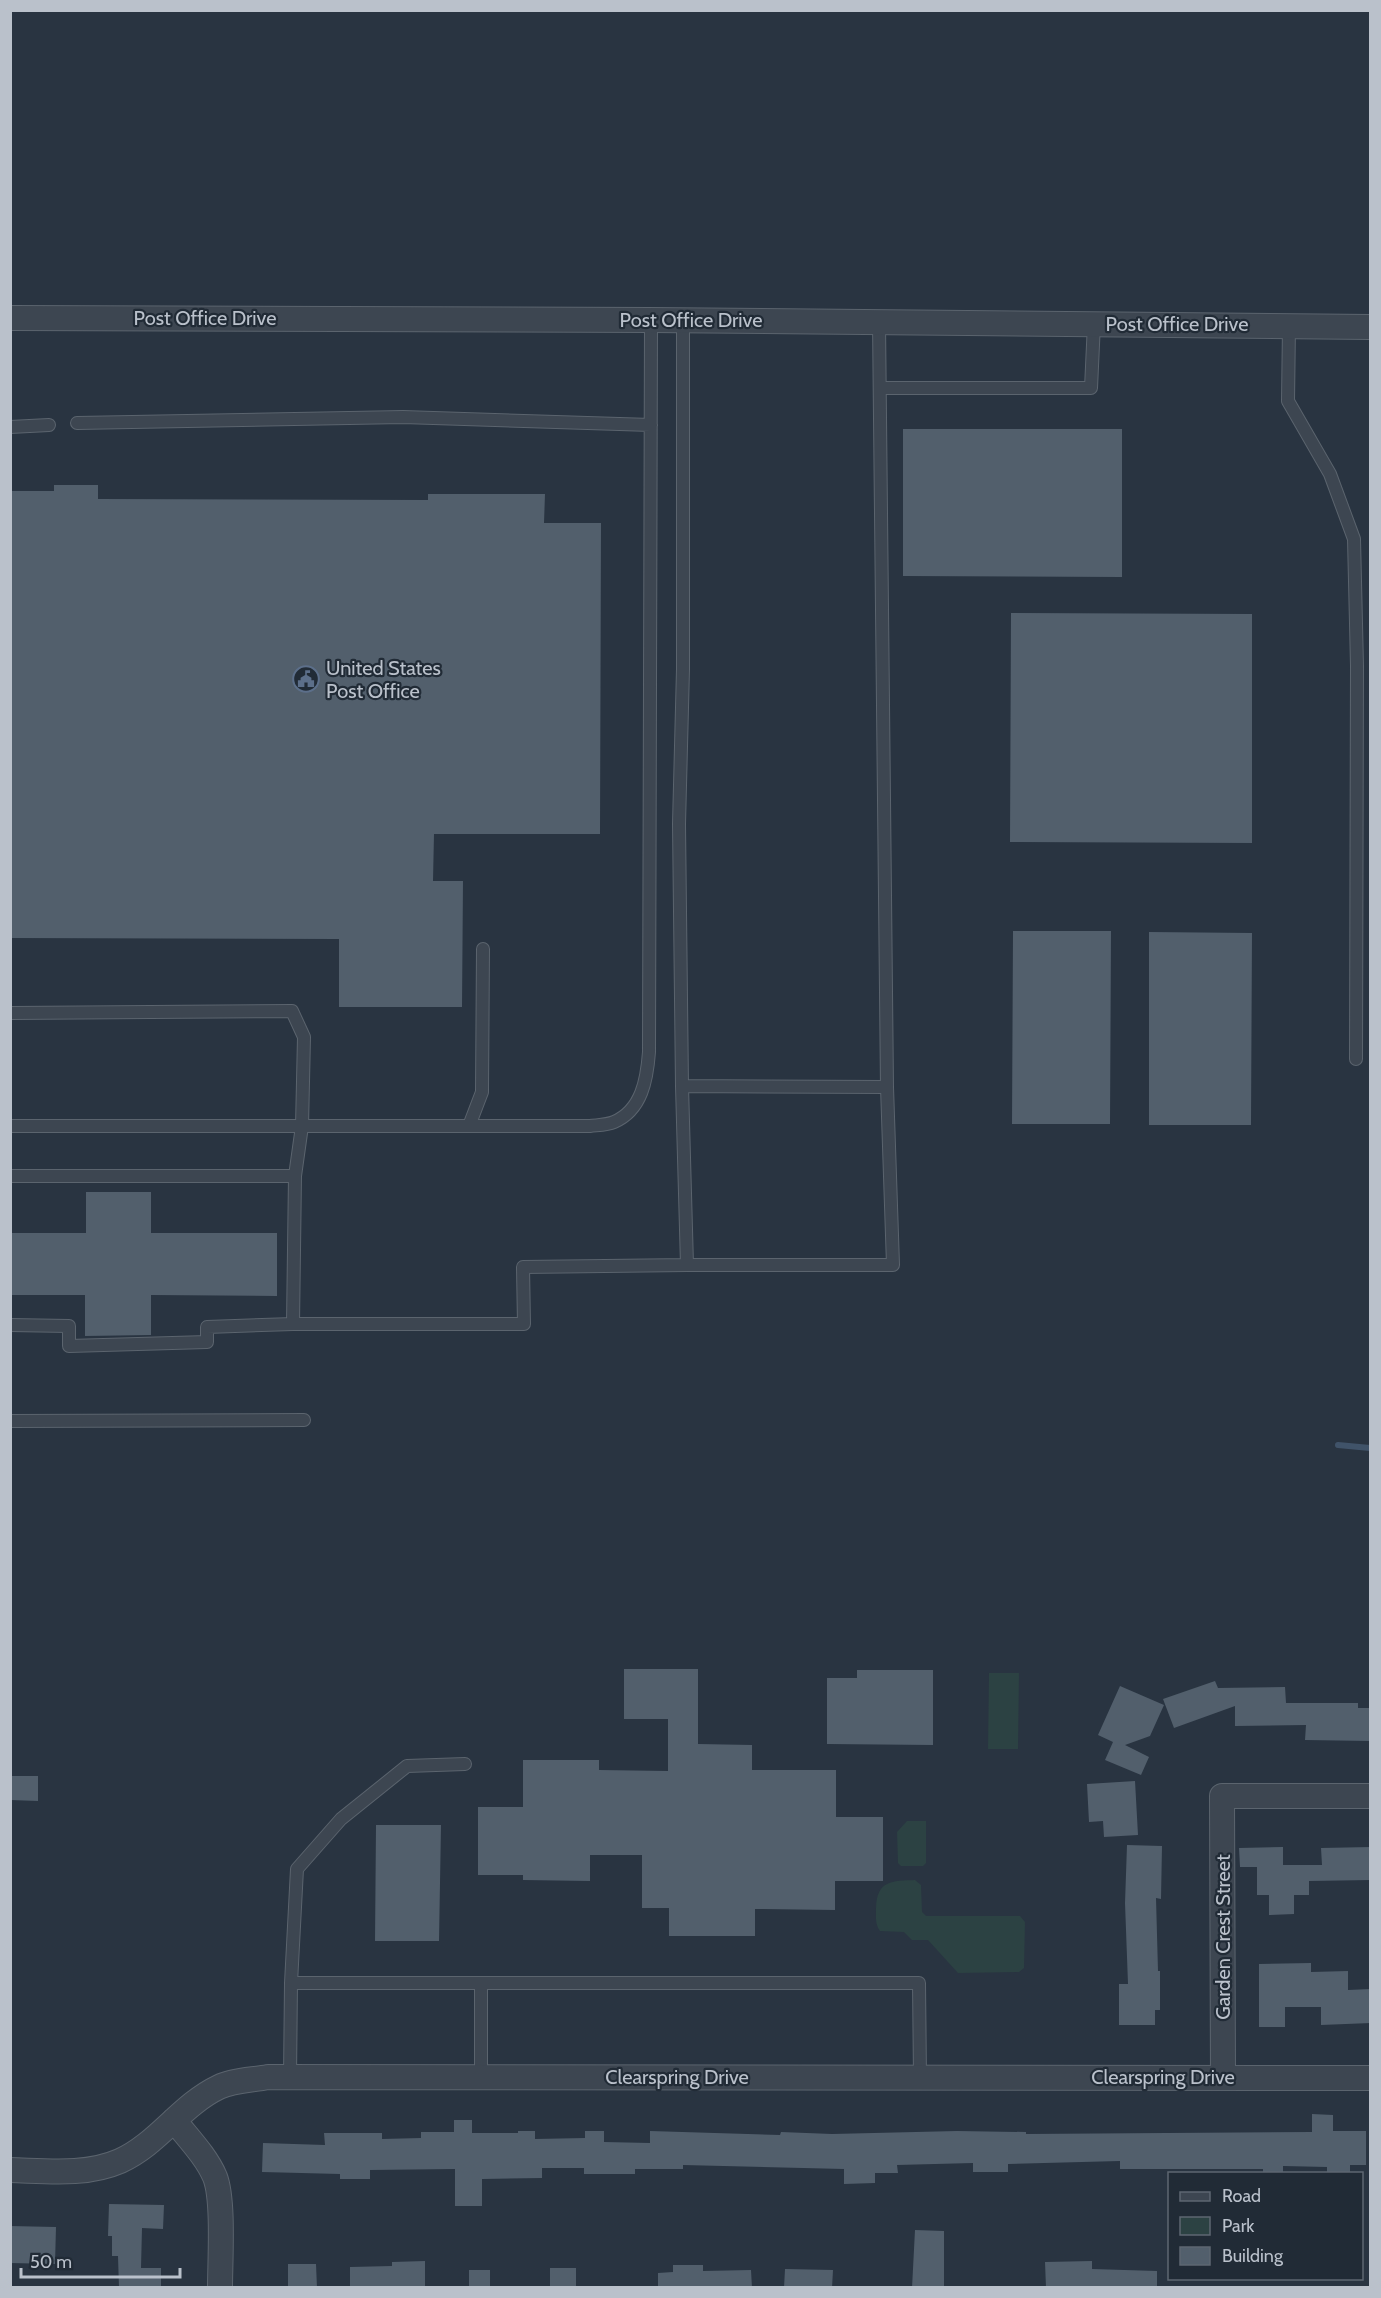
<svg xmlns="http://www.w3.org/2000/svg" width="1381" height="2298" viewBox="0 0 1381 2298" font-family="Cabin,sans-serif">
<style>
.green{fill:#2c4243}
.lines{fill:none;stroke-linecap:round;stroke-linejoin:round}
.stream{stroke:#405369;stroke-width:6}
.building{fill:#525f6c}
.lane-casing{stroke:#5b646e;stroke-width:14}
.street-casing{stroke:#5b646e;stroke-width:26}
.lane{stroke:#3d4651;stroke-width:12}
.street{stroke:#3d4651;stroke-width:24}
.labels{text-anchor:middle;stroke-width:4.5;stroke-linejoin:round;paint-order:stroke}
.street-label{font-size:20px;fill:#bac1cb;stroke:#212b36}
.poi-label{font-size:20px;fill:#bac1cb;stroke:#212b36;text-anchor:start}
</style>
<rect width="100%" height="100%" fill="#293441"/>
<path class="green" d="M989,1673h30l-1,76h-30z
M907,1821h19v42l-3,3h-22l-3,-3 -1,-31z
M915,1880l6,5 1,27 4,4h94l5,6 -1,46 -5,4 -61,1 -30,-33h-16l-8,-8 -24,-1c-5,-7 -4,-14 -4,-23 1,-28 16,-27 39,-28z"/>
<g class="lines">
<path class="stream" d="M1338,1445l32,3"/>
</g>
<path class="building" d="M903,429h219v148l-219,-1z
M54,485h44v14l330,1v-6h117l-1,29h57l-1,311h-166l-1,47h30l-1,126h-123v-68l-329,-1v-447h44z
M1011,613l241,1v229l-242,-1z
M1013,931h98l-1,193h-98z
M1149,932l103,1 -1,192h-102z
M86,1192h65v41h126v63l-126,-1v40l-66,1v-41h-75v-62h76z
M624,1669h74v75l54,1v25h84v47h47v64h-48v29l-80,-1v27h-86v-28h-27v-53h-52v26l-67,-1v-5h-45v-68h45v-47h76v10l69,1v-52h-44z
M857,1670h76v75l-106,-1v-66h30z
M1215,1681l3,7 67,-1 1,16h72v5h13v33l-66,-1 1,-15 -71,1v-20l-61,22 -11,-29z
M1120,1686l44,19 -14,31 -25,9 24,12 -8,18 -36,-15 8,-18 -15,-7z
M10,1776h28v25l-28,-1z
M1135,1781l3,54 -34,2 -1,-16 -14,1 -2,-38z
M376,1825h65l-2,116h-64z
M1127,1845l35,1 -1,53 -5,-1 2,73h2v39h-5v15h-36v-41h9l-3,-81z
M1283,1847v18h39l-1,-17 50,-1v33l-62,1v14h-15v19l-25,1v-20h-12v-28h-17l-1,-19z
M1311,1963v9l37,-1v19l23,-1v34l-50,2v-18h-36v20h-26v-63z
M1312,2114l21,1v16h33v34h-16v9h-23v-7l-44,-1v8h-20v-5h-143v-8l-112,3v8h-35v-9l-76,2 1,8h-23v10l-31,1v-15l-161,-4v4h-48v5h-51v-6h-42v10l-60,1v27h-27v-37l-85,1v9h-30v-5l-78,-2 1,-29 62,2 -1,-12h58v6l39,-1v-6h33v-12h18v13h46v-2h17v8l50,-1v-7h19v11l46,1v-12l130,4 1,-3 51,2 125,-3 69,1v2l286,-2z
M109,2204l55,1 -1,24 -21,-1 -1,40h20v20h-42l-1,-32h-6v-20h-4z
M10,2226l46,1 -1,37 -45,-1z
M915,2230l29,1v57h-32z
M425,2261v27h-75v-21l42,-1v-4z
M1092,2261v8l65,2v17h-111l-1,-26z
M288,2264h28l1,24h-29z
M673,2265h30v6l48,-1 1,18h-94v-15l15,-1z
M550,2268h26v20h-26z
M785,2269l48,1 -1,18h-48z
M469,2270h21v18h-21z"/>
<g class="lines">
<g class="lane-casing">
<path id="lane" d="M683,320v349l-4,155 3,262 205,1 -8,-765
M1289,325l-1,76 42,73 24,65 3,127 -1,393
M880,388h211l3,-65
M77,423l326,-6 248,8
M10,427l39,-2
M10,1013l282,-2 12,26 -2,89 -7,50
M10,1126h580c8,-1 17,-1 24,-4 28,-12 33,-43 35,-70l2,-732
M469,1126l13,-34 1,-143
M10,1176h285l-2,148
M687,1265h206l-6,-178
M10,1325l59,1v20l138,-4v-15l86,-3h231l-1,-57 164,-2 -5,-179
M10,1421l294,-1
M291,1983l6,-114 44,-50 66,-53 58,-2
M290,2077l1,-94h190
M481,2077v-94h438l1,94"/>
</g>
<g class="street-casing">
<path id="street" d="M10,318l641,2 719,7
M1223,2077l-1,-281h148
M174,2120c14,18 32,36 41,57 9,23 5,84 5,111
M10,2170c36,1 76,6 110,-9 38,-17 61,-56 99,-74 14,-7 34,-7 49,-10l1102,1"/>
</g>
<use href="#lane" class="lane"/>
<use href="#street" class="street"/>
</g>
<defs>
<g id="civic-ring" transform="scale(1.35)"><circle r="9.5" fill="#212b36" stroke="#5c6f8a" stroke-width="1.5"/><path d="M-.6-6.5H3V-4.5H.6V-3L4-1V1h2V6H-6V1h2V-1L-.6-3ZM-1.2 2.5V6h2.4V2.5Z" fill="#5c6f8a"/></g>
</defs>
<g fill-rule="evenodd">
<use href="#civic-ring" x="306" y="679"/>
</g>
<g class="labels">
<g class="street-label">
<text x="205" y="325">Post Office Drive</text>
<text x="691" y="327">Post Office Drive</text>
<text x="1177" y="331">Post Office Drive</text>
<text transform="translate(1223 1937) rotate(-90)" y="7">Garden Crest Street</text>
<text x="677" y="2084">Clearspring Drive</text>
<text x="1163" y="2084">Clearspring Drive</text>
</g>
<g class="poi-label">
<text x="326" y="675">United States<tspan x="326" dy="23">Post Office</tspan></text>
</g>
</g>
<rect width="1381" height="2298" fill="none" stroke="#bac1cb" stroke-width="24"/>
<rect x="1168" y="2172" width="195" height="108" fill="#212b36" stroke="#5e6772" stroke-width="1.5"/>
<rect x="1180" y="2192" width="30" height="9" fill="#3d4651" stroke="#5e6772" stroke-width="1.5"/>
<text x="1222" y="2202" font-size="18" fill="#bac1cb">Road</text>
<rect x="1180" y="2217" width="30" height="18" fill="#2c4243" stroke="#5e6772" stroke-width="1.5"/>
<text x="1222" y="2232" font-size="18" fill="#bac1cb">Park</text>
<rect x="1180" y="2247" width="30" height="18" fill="#525f6c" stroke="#5e6772" stroke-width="1.5"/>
<text x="1222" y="2262" font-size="18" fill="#bac1cb">Building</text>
<path d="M21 2268v9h159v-9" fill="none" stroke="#bac1cb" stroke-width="3"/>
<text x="30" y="2268" font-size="18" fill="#bac1cb" stroke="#212b36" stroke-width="4.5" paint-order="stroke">50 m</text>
</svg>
